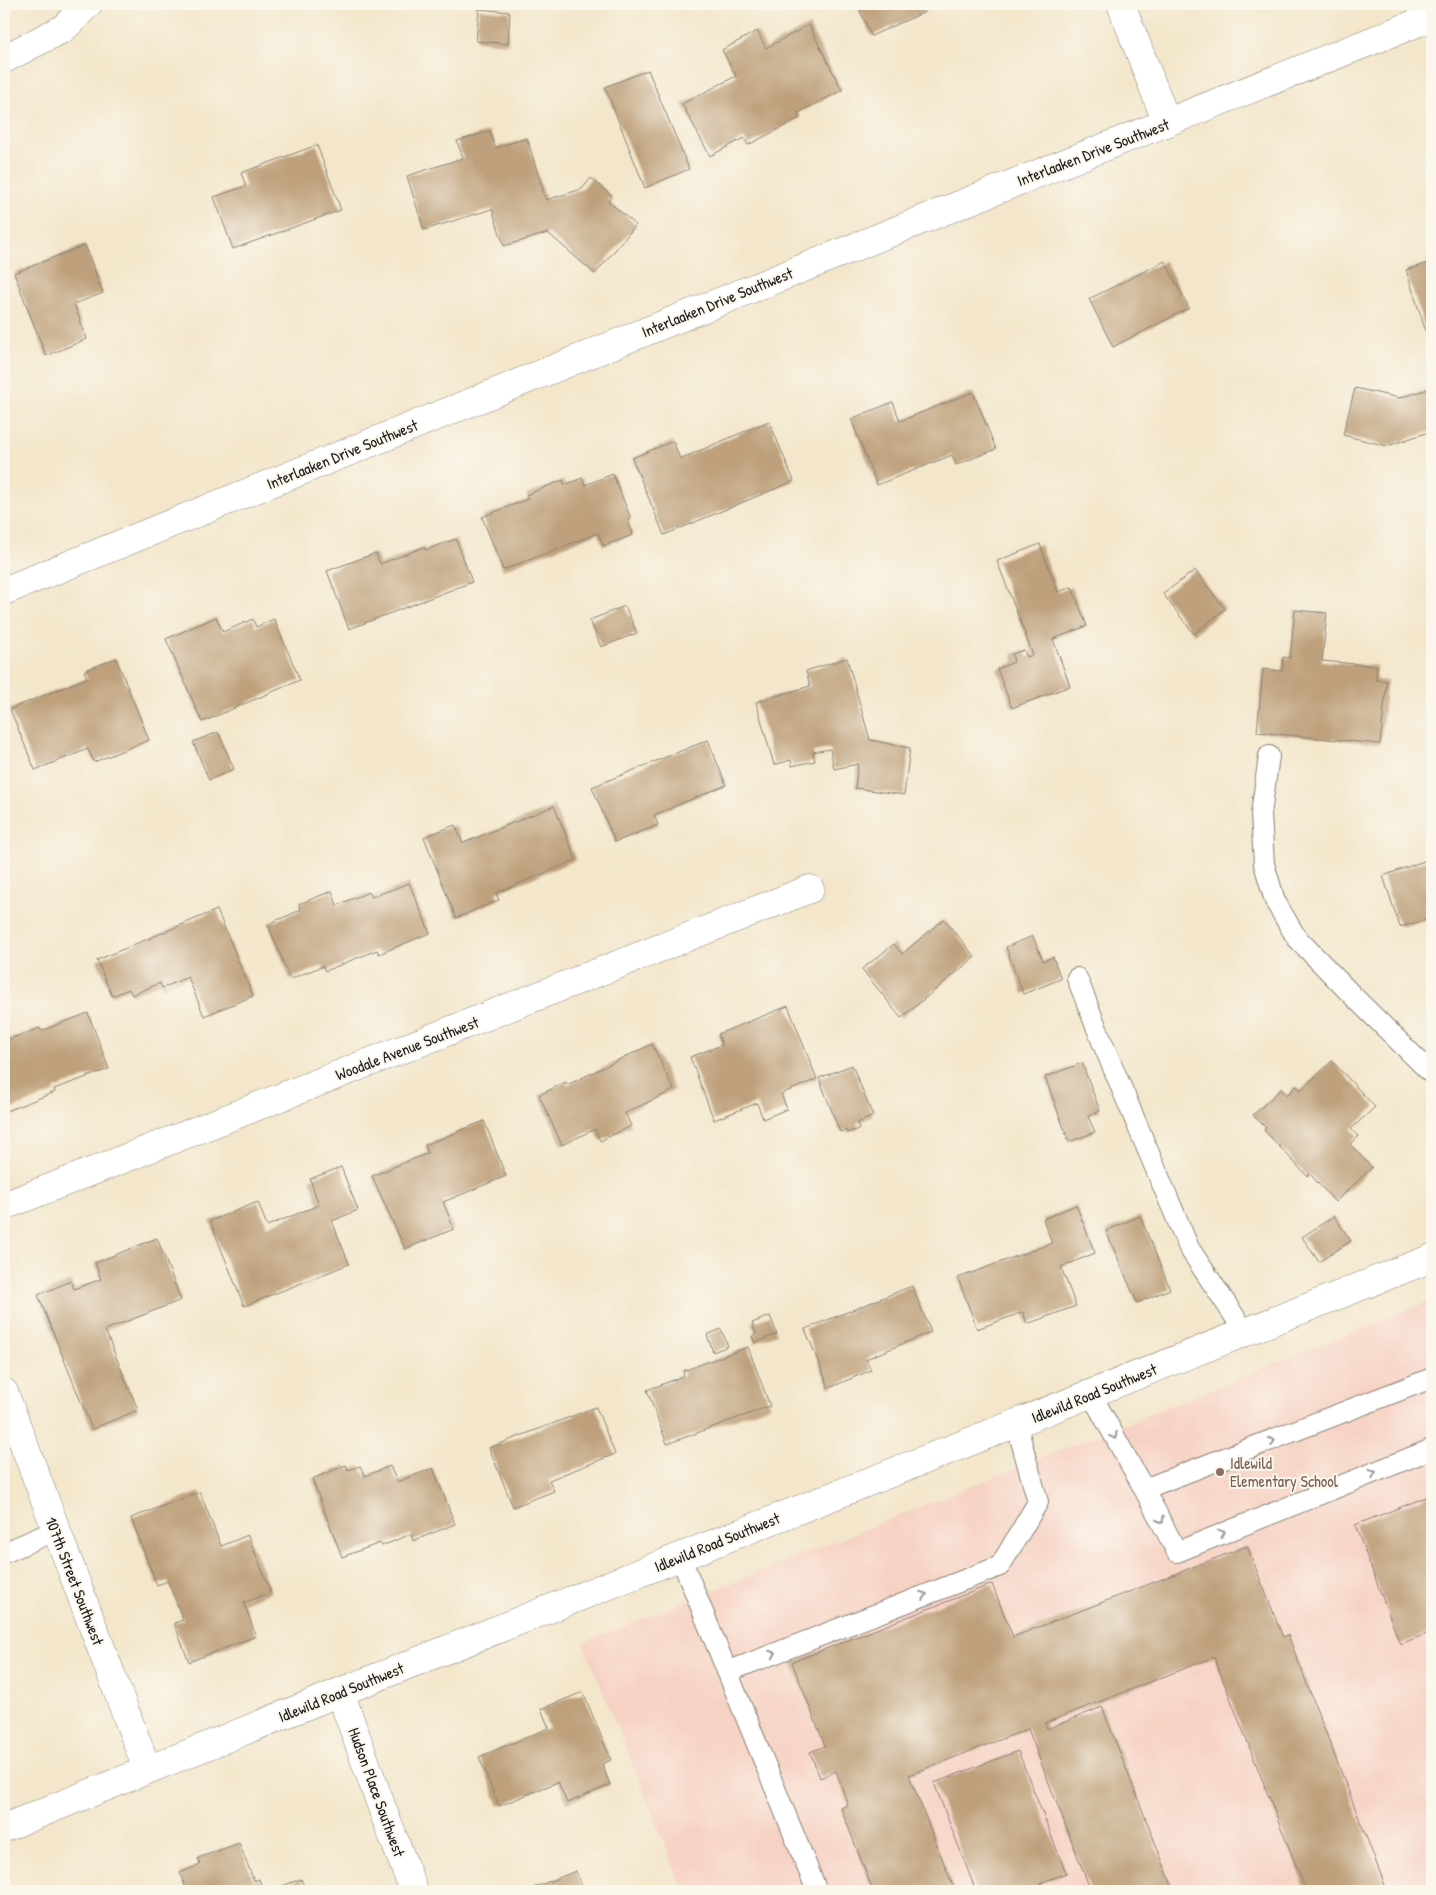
<svg xmlns="http://www.w3.org/2000/svg" width="1436" height="1895" viewBox="0 0 1436 1895" font-family="'Patrick Hand',sans-serif">
<style>
.built{fill:#f6d2c4}
.building{fill:#bea07b}
.lines{fill:none;stroke-linecap:round;stroke-linejoin:round}
.lane-casing{stroke:#888174;stroke-width:22}
.street-casing{stroke:#888174;stroke-width:29}
.secondary-casing{stroke:#888174;stroke-width:29}
.lane{stroke:#fff;stroke-width:20}
.street{stroke:#fff;stroke-width:28}
.secondary{stroke:#fff;stroke-width:28}
.oneway{stroke:#999}
.education-dot{fill:#8d6e63;stroke:#fbf7ec;stroke-width:2}
.labels{text-anchor:middle;stroke-width:4;stroke-linejoin:round;paint-order:stroke}
.street-label{font-size:16px;fill:#1c1c1c;stroke:#fbf7ec}
.education-label{font-size:16px;fill:#785e54;stroke:#fbf7ec;text-anchor:start}
</style>
<rect width="100%" height="100%" fill="#fbf7ec"/>
<filter id="ink" filterUnits="userSpaceOnUse"><feTurbulence type="fractalNoise" baseFrequency=".02" numOctaves="2"/><feDisplacementMap in="SourceGraphic" scale="10" xChannelSelector="R" yChannelSelector="G"/><feConvolveMatrix kernelMatrix="1 2 1 2 8 2 1 2 1" color-interpolation-filters="sRGB"/></filter>
<filter id="wash" filterUnits="userSpaceOnUse"><feTurbulence type="fractalNoise" baseFrequency=".0096" numOctaves="4" result="noise"/><feDisplacementMap in="SourceGraphic" scale="20" xChannelSelector="R" yChannelSelector="G"/><feGaussianBlur stdDeviation="1.12" result="paint"/><feColorMatrix in="noise" values="0 0 0 0 0 0 0 0 0 0 0 0 0 0 0 0 0 1.4 0 .05"/><feComposite in="paint" operator="in"/></filter>
<g filter="url(#wash)">
<rect width="100%" height="100%" fill="#f3e6cb"/>
<path class="built" d="M1432,1300v591h-748l-101,-248z"/>
<g id="blocks">
<path class="building" d="M857,4h65l3,8 -54,24z
M479,9l31,3 -2,32 -32,-3z
M809,25l33,65 -44,23 2,5 -52,27 -4,-7 -34,18 -28,-52 54,-28 -14,-26 35,-19 9,17z
M648,70l41,99 -44,19 -40,-101z
M490,131l5,17 32,-10 19,62 36,-11 9,-11 21,18 -4,5 28,24 -41,49 -47,-41 -44,13 -12,-37 -68,21 -17,-54 56,-18 -6,-17z
M317,145l24,65 -108,39 -19,-52 32,-11 -5,-13z
M85,245l18,48 -29,11 13,35 -41,17 -32,-83z
M1165,261l24,47 -76,39 -24,-48z
M1432,262v78l-3,1 -23,-71z
M1355,388l44,10 33,-10v43l-45,15 -44,-11z
M973,392l23,57 -40,16 -4,-10 -75,30 -26,-66 42,-17 7,19z
M769,421l25,60 -130,54 -32,-77 41,-17 7,18z
M613,474l18,45 -3,1 5,15 -30,11 -5,-13 -95,37 -21,-53 46,-18 -2,-4 37,-15 2,5 17,-7 3,7z
M456,539l16,43 -123,47 -22,-58 49,-18 4,11 44,-17 1,3z
M1040,544l18,48 14,-5 15,39 -34,13 17,47 -58,22 -15,-39 17,-7 -2,-8 12,-4 3,7 6,-2 -36,-94z
M1195,570l30,39 -31,25 -31,-40z
M625,606l12,27 -36,14 -11,-27z
M1295,610l32,3 -5,48 55,5 -1,14 11,1 -7,63 -123,-12 6,-63 19,2 1,-14 7,1z
M216,617l7,15 30,-13 3,8 18,-8 26,61 -98,42 -36,-83z
M116,658l33,82 -55,22 -6,-13 -53,21 -25,-61 77,-31 -3,-7z
M847,658l23,82 40,8 -6,47 -49,-7 3,-24 -24,5 -4,-20 -17,3 2,9 -23,5 -1,-6 -17,5 -18,-63 54,-16 -4,-15z
M218,732l16,37 -25,11 -16,-38z
M708,740l18,45 -72,30 4,10 -43,17 -23,-55z
M554,806l22,54 -80,33 3,7 -43,18 -32,-81 31,-12 8,18z
M1432,858v58l-4,2 1,1 -29,8 -17,-51z
M409,883l21,50 -51,21 -2,-4 -52,21 -2,-5 -33,13 -22,-55 33,-14 -2,-6 33,-13 5,14 32,-13 3,5z
M217,910l36,86 -49,20 -16,-39 -26,11 -2,-5 -28,12 -3,-6 -17,7 -15,-36z
M944,919l31,38 -74,61 -39,-49 32,-25 8,10z
M1033,936l10,25 10,-4 8,22 -38,15 -17,-47z
M788,1006l29,73 -36,15 6,15 -24,10 -6,-16 -43,17 -24,-63 32,-12 -4,-11z
M88,1013l21,56 -55,20 1,3 -51,20v-71l36,-13 1,3z
M652,1044l22,46 -49,23 6,13 -31,15 -5,-12 -33,16 -23,-50 27,-13 1,3z
M1332,1061l43,46 -24,22 7,7 -8,8 22,24 -37,34 -25,-28 -3,2 -43,-46 2,-2 -13,-13 28,-26 6,6 9,-9 5,4z
M1082,1063l18,48 -12,5 7,16 -26,10 -24,-65z
M852,1065l21,51 -16,7 2,6 -12,4 -1,-3 -6,2 -21,-54z
M484,1121l22,55 -63,26 11,27 -49,20 -33,-73 56,-23 -3,-8z
M341,1167l17,43 -26,11 17,43 -105,42 -34,-85 48,-19 9,24 52,-21 -9,-26z
M1076,1205l19,48 -34,14 15,39 -49,18 -4,-12 -46,17 -19,-51 94,-35 -9,-24z
M1140,1216l30,73 -33,14 -31,-72z
M1334,1216l17,25 -32,21 -17,-25z
M157,1238l24,62 -76,30 33,80 -46,19 -54,-134 33,-14 3,8 27,-10 -6,-16z
M912,1286l19,46 -65,27 5,11 -42,18 -24,-59z
M770,1316l7,18 -22,9 -3,-7 4,-2 -4,-11z
M721,1329l7,17 -15,6 -6,-17z
M748,1347l22,59 -103,38 -20,-54 37,-14 -1,-5z
M596,1407l19,47 -66,26 5,11 -41,16 -24,-59z
M346,1465l2,5 12,-4 5,10 25,-10 7,16 36,-14 22,56 -42,17 -2,-7 -29,12 -2,-3 -38,14 -30,-78z
M200,1492l21,54 27,-11 23,57 -27,11 12,33 -67,26 -15,-39 9,-3 -15,-39 -11,4 -26,-67z
M1429,1496l3,8v128l-32,12 -45,-119z
M1247,1546l36,91 5,-2 98,253 -4,2v1h-76l-92,-234 -169,66 2,6 55,-22 72,184h-83l-63,-162 -119,46 46,116h-82l-32,-83 7,-3 -12,-34 -16,7 -10,-26 15,-6 -33,-84 200,-78 21,53z
M583,1692l28,68 -9,4 8,21 -43,18 -9,-21 -59,24 -20,-49 70,-29 -8,-19z
M1018,1751l48,122 -25,10 3,8h-68l-42,-108z
M239,1843l15,38 5,-2 4,12h-76l-7,-18 20,-8 -2,-7z
M576,1871l8,20h-59z
M301,1879l5,12h-37z"/>
</g>
</g>
<g filter="url(#ink)">
<use href="#blocks" fill-opacity="0" stroke="#888174" stroke-width="1"/>
<g class="lines">
<g class="lane-casing">
<path id="lane" d="M1269,756l-8,58 3,50 11,37 21,36 55,57 81,80
M1077,978l26,66 86,204 56,84
M1091,1394l53,95 288,-111
M1144,1489l33,63 255,-103
M4,1553l52,-23
M680,1556l137,335
M727,1672l273,-106 38,-64 -22,-79"/>
</g>
<g class="street-casing">
<path id="street" d="M1121,4l46,119
M4,59l60,-31 24,-24
M4,1206l806,-317
M4,1392l143,377
M340,1692l45,124 29,75"/>
</g>
<g class="secondary-casing">
<path id="secondary" d="M4,591l950,-384 478,-190
M4,1828l336,-136 1092,-434"/>
</g>
<use href="#lane" class="lane"/>
<use href="#street" class="street"/>
<use href="#secondary" class="secondary"/>
</g>
<defs><path id="oneway-chevron" d="M-2-3.5L2.5 0L-2 3.5" fill="none" stroke-width="1.6" stroke-linecap="round" stroke-linejoin="round" transform="scale(1.25)"/></defs>
<g class="oneway">
<use href="#oneway-chevron" transform="translate(1114 1436) rotate(61)"/>
<use href="#oneway-chevron" transform="translate(1272 1441) rotate(-21)"/>
<use href="#oneway-chevron" transform="translate(1373 1473) rotate(-22)"/>
<use href="#oneway-chevron" transform="translate(1161 1520) rotate(62)"/>
<use href="#oneway-chevron" transform="translate(1222 1533) rotate(-22)"/>
<use href="#oneway-chevron" transform="translate(924 1595) rotate(-21)"/>
<use href="#oneway-chevron" transform="translate(773 1654) rotate(-21)"/>
</g>
</g>
<circle class="education-dot" cx="1220" cy="1472" r="5"/>
<g class="labels">
<g class="street-label">
<text transform="translate(1093 152) rotate(-21)" y="6">Interlaaken Drive Southwest</text>
<text transform="translate(717 302) rotate(-22)" y="6">Interlaaken Drive Southwest</text>
<text transform="translate(342 454) rotate(-22)" y="6">Interlaaken Drive Southwest</text>
<text transform="translate(407 1048) rotate(-21)" y="6">Woodale Avenue Southwest</text>
<text transform="translate(1094 1393) rotate(-22)" y="6">Idlewild Road Southwest</text>
<text transform="translate(717 1542) rotate(-22)" y="6">Idlewild Road Southwest</text>
<text transform="translate(75 1581) rotate(69)" y="6">107th Street Southwest</text>
<text transform="translate(341 1692) rotate(-22)" y="6">Idlewild Road Southwest</text>
<text transform="translate(377 1792) rotate(70)" y="6">Hudson Place Southwest</text>
</g>
<g class="education-label">
<text x="1230" y="1469">Idlewild<tspan x="1230" dy="18">Elementary School</tspan></text>
</g>
</g>
<rect width="1436" height="1895" fill="none" stroke="#fbf7ec" stroke-width="20"/>
</svg>
